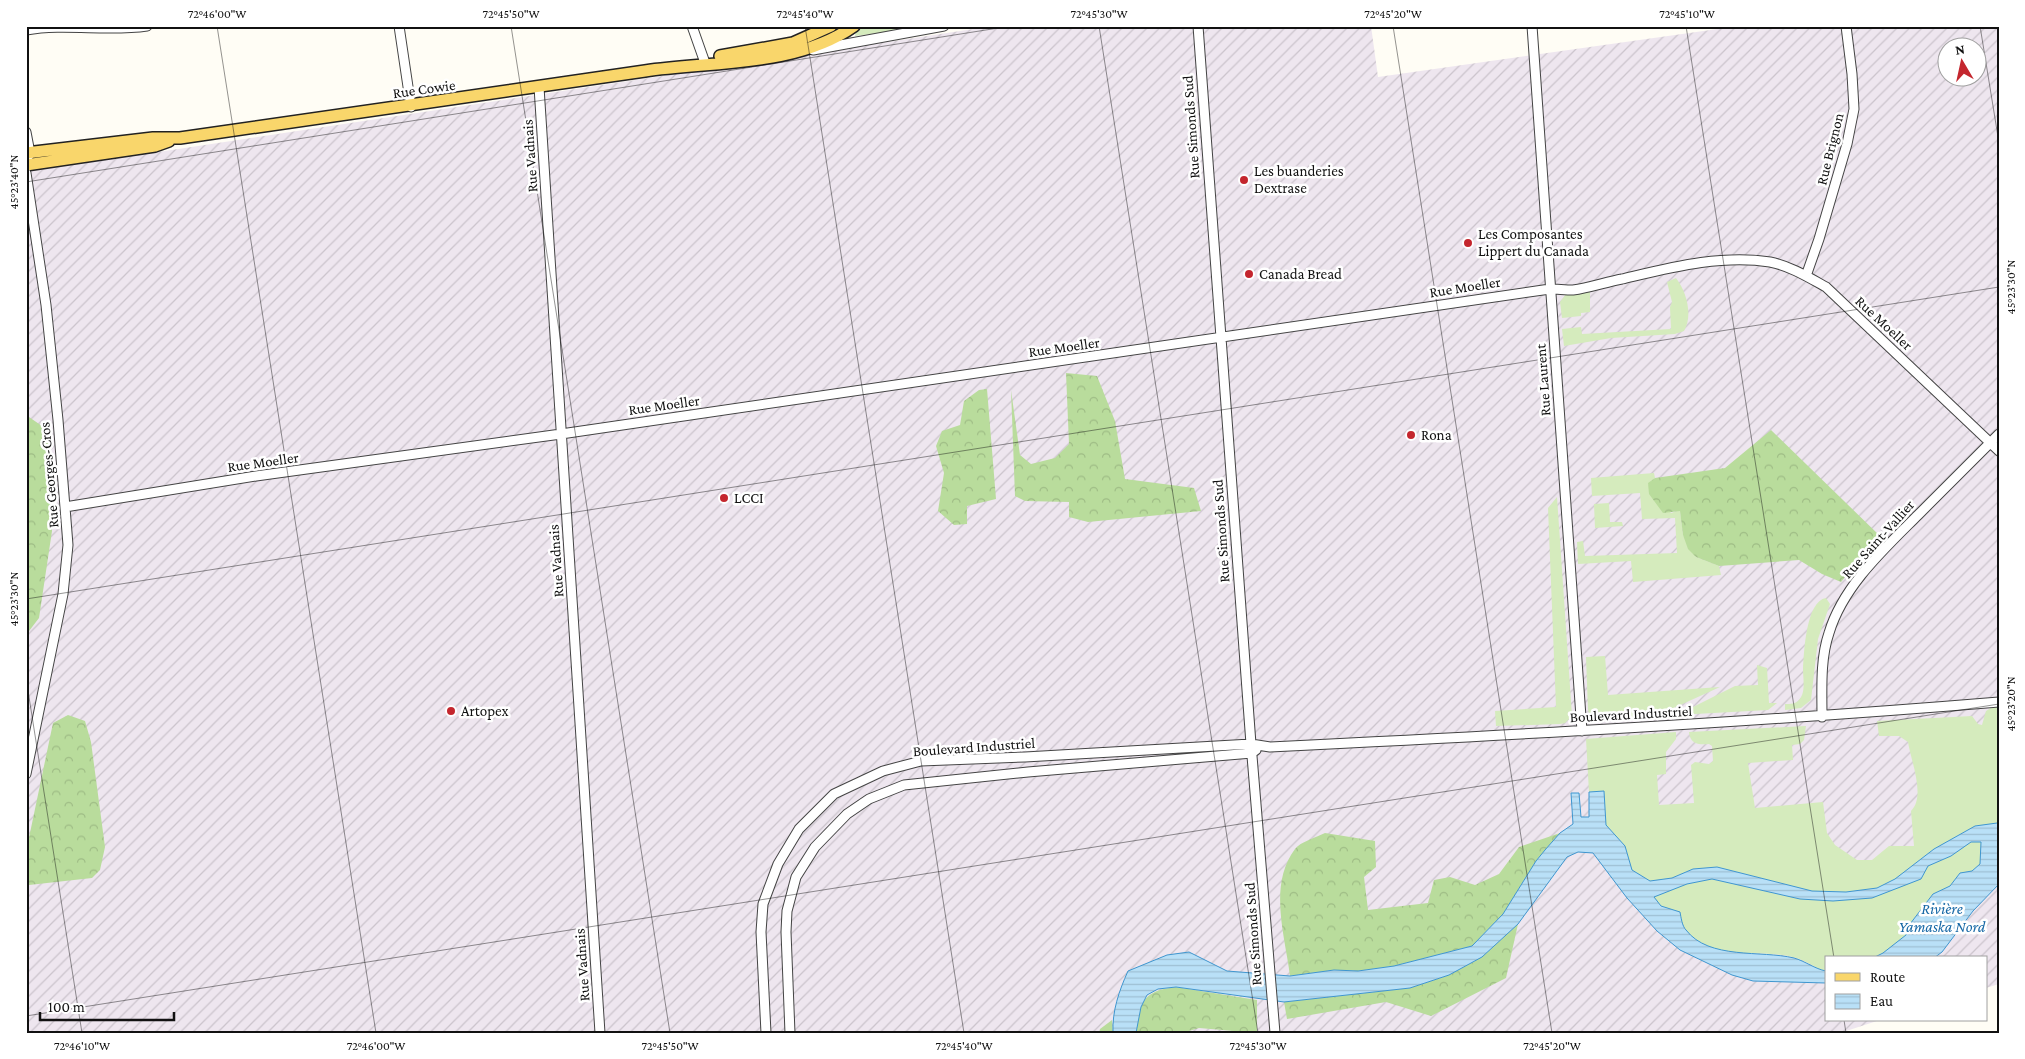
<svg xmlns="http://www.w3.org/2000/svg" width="2025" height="1059" viewBox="0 0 2025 1059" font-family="'Crimson Pro',serif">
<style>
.industrial{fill:url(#industrial-furrows);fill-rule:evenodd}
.grass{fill:#d5ebbd}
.forest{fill:url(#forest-crowns)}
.water{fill:url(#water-rules);stroke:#3f96cf}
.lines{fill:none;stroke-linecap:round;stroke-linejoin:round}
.minor-casing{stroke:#444;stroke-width:11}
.major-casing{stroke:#222;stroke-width:14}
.minor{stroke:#fff;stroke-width:9}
.major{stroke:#f9d66b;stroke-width:11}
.ticks{fill:none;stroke:#111;stroke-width:1;stroke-opacity:0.45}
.poi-dot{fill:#c4262e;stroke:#fff;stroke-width:2}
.labels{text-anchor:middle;stroke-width:5;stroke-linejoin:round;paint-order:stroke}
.street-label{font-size:15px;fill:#111;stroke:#fff}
.poi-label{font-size:15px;fill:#111;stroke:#fff;text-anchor:start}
.water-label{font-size:16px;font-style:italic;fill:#1768a6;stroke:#fff}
.neatline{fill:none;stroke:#111;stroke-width:2}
.ticks-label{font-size:12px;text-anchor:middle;fill:#111}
</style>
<defs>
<pattern id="industrial-furrows" width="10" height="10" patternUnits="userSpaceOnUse" patternTransform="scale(1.25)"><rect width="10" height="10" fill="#eee6ef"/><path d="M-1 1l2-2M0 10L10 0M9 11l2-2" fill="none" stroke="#cbc4cc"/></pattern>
<pattern id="forest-crowns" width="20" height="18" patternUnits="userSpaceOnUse" patternTransform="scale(1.25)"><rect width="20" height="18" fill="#b9dc9c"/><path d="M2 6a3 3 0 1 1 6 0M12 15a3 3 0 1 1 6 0" fill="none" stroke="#9ebc85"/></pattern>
<pattern id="water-rules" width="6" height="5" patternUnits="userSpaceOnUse" patternTransform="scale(1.25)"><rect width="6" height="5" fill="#b9e0f7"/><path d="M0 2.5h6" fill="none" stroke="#9ebfd3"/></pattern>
</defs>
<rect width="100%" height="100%" fill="#fffdf5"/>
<path class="industrial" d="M993,26h378l7,51 361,-51h260v958l-13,4v-30h-160v62h54l-40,13h-1814v-861zM1948,48h30v30h-30z"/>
<path class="grass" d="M862,26h48l-1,3 -54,7 1,-5z
M1676,278c11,14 17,38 8,53l-9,3 -64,4 -47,8 -2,-17 19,-2 1,7 89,-5 -1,-22 2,-5 -5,-20z
M1590,290v22l-9,1v3l-19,2 -2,-16 6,-8z
M1654,473l1,5 -7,6 23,29 9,-3 3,25 13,22 23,9 2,9 -88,7 -2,-21 -53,3 -1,-22 6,-1 2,15 92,-3 -2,-35 -33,1 -2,-26 -48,3 -1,-18z
M1557,497l15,219 -7,7 -5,1 -64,2 -1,-15 61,-4 -8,-199z
M1609,503l1,19h12l1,4 -28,2 -1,-24z
M1826,598l4,6 -12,35 -7,61 -10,8 -16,2v-6c5,0 11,0 14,-4 7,-8 4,-21 4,-31 1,-17 3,-68 23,-71z
M1605,656l3,39 112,-8 -64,29 -56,5 -10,-5 -2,-6 -2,-53z
M1757,665l10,3 2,35h8l-9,7 -91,5 58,-29 23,-1z
M1996,705h3v119l-24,2 -41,23 -39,30 -18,9 -31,4 -34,-1 -95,-24 -24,2 -21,9 -22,3 -18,-11 -7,-24 -19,-21 -2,-34 -15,1 -3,-53 90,-7v7l-10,13v22l-9,1 2,30 35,-2 -3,-38 4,-3 14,2 4,-3 -1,-15 -3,-2c-11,1 -19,0 -20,-12l117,-6 -2,14 -4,4 -8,1 1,15 -45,3 7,45 68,-6 4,31 8,12 22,15h15l17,-14h25l-3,-35c15,-14 0,-50 -3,-69l-9,-6h-20l-2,-15 95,-5 6,8 4,1 4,-14z
M1971,842h10l-1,22 -8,7 -12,2 -10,13 -17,8 -23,30 -3,11 -24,18 -10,5h-47v13l-1,1c-10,-5 -19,-11 -29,-14 -36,-11 -83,6 -110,-28 -4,-4 -5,-12 -6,-18l-19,-6 -8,-9 34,-13 25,-5 88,20 72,-1 23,-10 33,-22 23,-10z"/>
<path class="forest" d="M1066,373l31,3 18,45 10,58 69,9 7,23 -113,11 -19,-5v-15l-44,-1 -10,-5 -4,-106 9,65 11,9 24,-6 14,-14z
M987,389l9,110 -29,7v18l-13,1 -16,-14 6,-38 -8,-27 6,-15 18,-6 4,-24 15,-11z
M26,417h3l13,9 7,16 3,89 -13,87 -13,17z
M1771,430l109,106 -39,46 -19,-8 -23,-14 -80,6 -23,-9 -8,-8 -5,-14 -3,-24 -17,2 -14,-19 -1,-11 7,-5 70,-10z
M68,715l17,6 6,21 14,105 -5,23 -8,8 -63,7 -3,-3v-30l27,-129z
M1325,833l50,8 1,26 -12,10 4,33 60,-7 6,-23 16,-3 25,8 24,-11 20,-27 41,-14 -24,28 -33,53 -31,32 -78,20 -36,5 -24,-1 -44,6c-5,-40 -22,-91 5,-127 5,-7 22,-12 30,-16z
M1518,924l-12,54 -75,38 -45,-14 -99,17 -3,-17 126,-14 39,-13 33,-18z
M1176,987l81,13v33l-58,-5 -17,5h-46c4,-32 7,-42 40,-46z
M1112,1020l1,13h-14l1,-4z"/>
<path class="water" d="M1604,791l2,34 19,21 7,24 18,11 22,-3 21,-9 24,-2 95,24 34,1 31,-4 18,-9 39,-30 41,-23 22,-3 2,1v60l-26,27 -31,41 -8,6h-61l10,-5 23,-18 4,-11 23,-30 17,-8 10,-13 12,-2 8,-7 1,-22h-10l-20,14 -23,10 -7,13 -49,19 -39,3 -33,-2 -88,-20 -25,5 -33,13 7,9 19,6c1,5 2,14 6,18 23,30 75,20 108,28 11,3 21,11 32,13v12l-73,-2 -21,-6 -52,-25 -23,-19 -30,-33 -34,-45 -15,-1 -11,5 -49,67 -36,33 -33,18 -39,13 -126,14 -108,-15 -18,2 -11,6 -6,12 -5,26h-23c-1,-22 6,-42 15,-62l39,-16 22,-3 38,19 63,5 44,-6 24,1 36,-5 78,-20 31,-32 33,-53 9,-11 15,-17 13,-9 -2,-31h8l2,24h8v-25z"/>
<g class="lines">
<g class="minor-casing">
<path id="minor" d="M399,26l12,81
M692,26l12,34
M1198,26l53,718 24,289
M1532,26l50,705
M26,30c40,-7 81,2 121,-4
M813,50l131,-24
M539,87l61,946
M26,132l4,21 -2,4
M26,173l20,132 12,115 10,125 -5,49 -37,180
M1806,276l13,-37 28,-95 7,-35 -2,-35 -6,-48
M65,507l191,-31 305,-42 989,-145c7,0 15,1 23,1 16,-2 33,-8 49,-11 47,-11 99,-25 148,-17 20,4 38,15 56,25l173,164
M1822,717c0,-27 -2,-58 7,-84 14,-47 55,-84 89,-118 27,-27 54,-54 81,-81
M766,1033l-5,-101 2,-28 15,-40 21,-35 35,-35 49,-23 38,-10 104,-4 226,-13 19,3c243,-12 486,-25 729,-45
M790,1033l-4,-101 1,-21 9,-34 19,-30 32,-33 22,-15 35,-14 124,-13 224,-19 4,-3"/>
</g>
<g class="major-casing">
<path id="major" d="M720,56l73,-13 38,-17
M26,153l127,-15h27c155,-22 310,-44 465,-67 68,-10 151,-4 209,-45
M26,165l129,-19 14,-5"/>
</g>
<use href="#minor" class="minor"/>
<use href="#major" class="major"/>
</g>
<path class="ticks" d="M217,26l159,1007M511,26l159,1007M805,26l159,1007M1099,26l159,1007M1393,26l159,1007M1686,26l148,932M1980,26l19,117M26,182l985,-156M26,599l1973,-312M26,678l56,355M26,1016l1973,-312M1844,1020l2,13"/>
<g class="poi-dot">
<circle cx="1244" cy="180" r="5"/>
<circle cx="1468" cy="243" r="5"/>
<circle cx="1249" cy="274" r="5"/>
<circle cx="1411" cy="435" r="5"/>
<circle cx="724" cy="498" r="5"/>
<circle cx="451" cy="711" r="5"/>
</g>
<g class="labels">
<g class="street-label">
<text transform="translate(424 89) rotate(-8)" y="5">Rue Cowie</text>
<text transform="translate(1191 127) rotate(-94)" y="5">Rue Simonds Sud</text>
<text transform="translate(1830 149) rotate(-76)" y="5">Rue Brignon</text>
<text transform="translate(530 156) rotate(-94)" y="5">Rue Vadnais</text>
<text transform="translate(1465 287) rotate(-9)" y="5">Rue Moeller</text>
<text transform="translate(1884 323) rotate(43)" y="5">Rue Moeller</text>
<text transform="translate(1064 347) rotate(-8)" y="5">Rue Moeller</text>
<text transform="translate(1543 380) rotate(-94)" y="5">Rue Laurent</text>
<text transform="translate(664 405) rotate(-8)" y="5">Rue Moeller</text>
<text transform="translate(263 462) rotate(-8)" y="5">Rue Moeller</text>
<text transform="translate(49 475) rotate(-95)" y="5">Rue Georges-Cros</text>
<text transform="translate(1221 531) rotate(-94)" y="5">Rue Simonds Sud</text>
<text transform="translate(1878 539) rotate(-48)" y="5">Rue Saint-Vallier</text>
<text transform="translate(556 561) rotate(-94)" y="5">Rue Vadnais</text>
<text transform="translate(1631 714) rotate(-3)" y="5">Boulevard Industriel</text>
<text transform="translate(974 747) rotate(-4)" y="5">Boulevard Industriel</text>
<text transform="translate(1253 934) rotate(-94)" y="5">Rue Simonds Sud</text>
<text transform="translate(582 965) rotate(-94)" y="5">Rue Vadnais</text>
</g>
<g class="poi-label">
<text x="1254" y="176">Les buanderies<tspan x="1254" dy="17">Dextrase</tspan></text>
<text x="1478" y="239">Les Composantes<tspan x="1478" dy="17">Lippert du Canada</tspan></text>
<text x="1259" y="279">Canada Bread</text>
<text x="1421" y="440">Rona</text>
<text x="734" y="503">LCCI</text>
<text x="461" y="716">Artopex</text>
</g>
<g class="water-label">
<text x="1942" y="914">Rivière<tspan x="1942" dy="18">Yamaska Nord</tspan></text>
</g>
</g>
<rect width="2025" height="1059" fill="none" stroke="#ffffff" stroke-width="55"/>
<rect x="1825" y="956" width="162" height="65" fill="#ffffff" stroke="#a0a0a0"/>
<rect x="1835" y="973" width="25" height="8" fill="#f9d66b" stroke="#a0a0a0"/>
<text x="1870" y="982" font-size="15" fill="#111111">Route</text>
<rect x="1835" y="994" width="25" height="15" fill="url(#water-rules)" stroke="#a0a0a0"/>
<text x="1870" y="1006" font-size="15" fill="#111111">Eau</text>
<g transform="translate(1962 62) rotate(351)"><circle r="24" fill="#ffffff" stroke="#a0a0a0"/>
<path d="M0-4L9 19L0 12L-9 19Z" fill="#c4262e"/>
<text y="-8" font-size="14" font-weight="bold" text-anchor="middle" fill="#111111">N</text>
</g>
<path d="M40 1012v8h134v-8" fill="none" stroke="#111111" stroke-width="2.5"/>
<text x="48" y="1012" font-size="15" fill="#111111" stroke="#ffffff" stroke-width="4" paint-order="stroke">100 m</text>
<rect x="28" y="28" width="1970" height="1004" class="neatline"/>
<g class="ticks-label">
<text x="217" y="18">72°46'00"W</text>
<text x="511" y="18">72°45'50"W</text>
<text x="805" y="18">72°45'40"W</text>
<text x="1099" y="18">72°45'30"W</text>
<text x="1393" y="18">72°45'20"W</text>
<text x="1687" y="18">72°45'10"W</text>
<text transform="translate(14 182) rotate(-90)" y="4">45°23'40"N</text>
<text transform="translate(2011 287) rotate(-90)" y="4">45°23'30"N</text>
<text transform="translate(14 599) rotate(-90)" y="4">45°23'30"N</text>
<text transform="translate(2011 704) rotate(-90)" y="4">45°23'20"N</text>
<text x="82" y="1050">72°46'10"W</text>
<text x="376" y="1050">72°46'00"W</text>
<text x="670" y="1050">72°45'50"W</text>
<text x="964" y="1050">72°45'40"W</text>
<text x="1258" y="1050">72°45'30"W</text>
<text x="1552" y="1050">72°45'20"W</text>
</g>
</svg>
